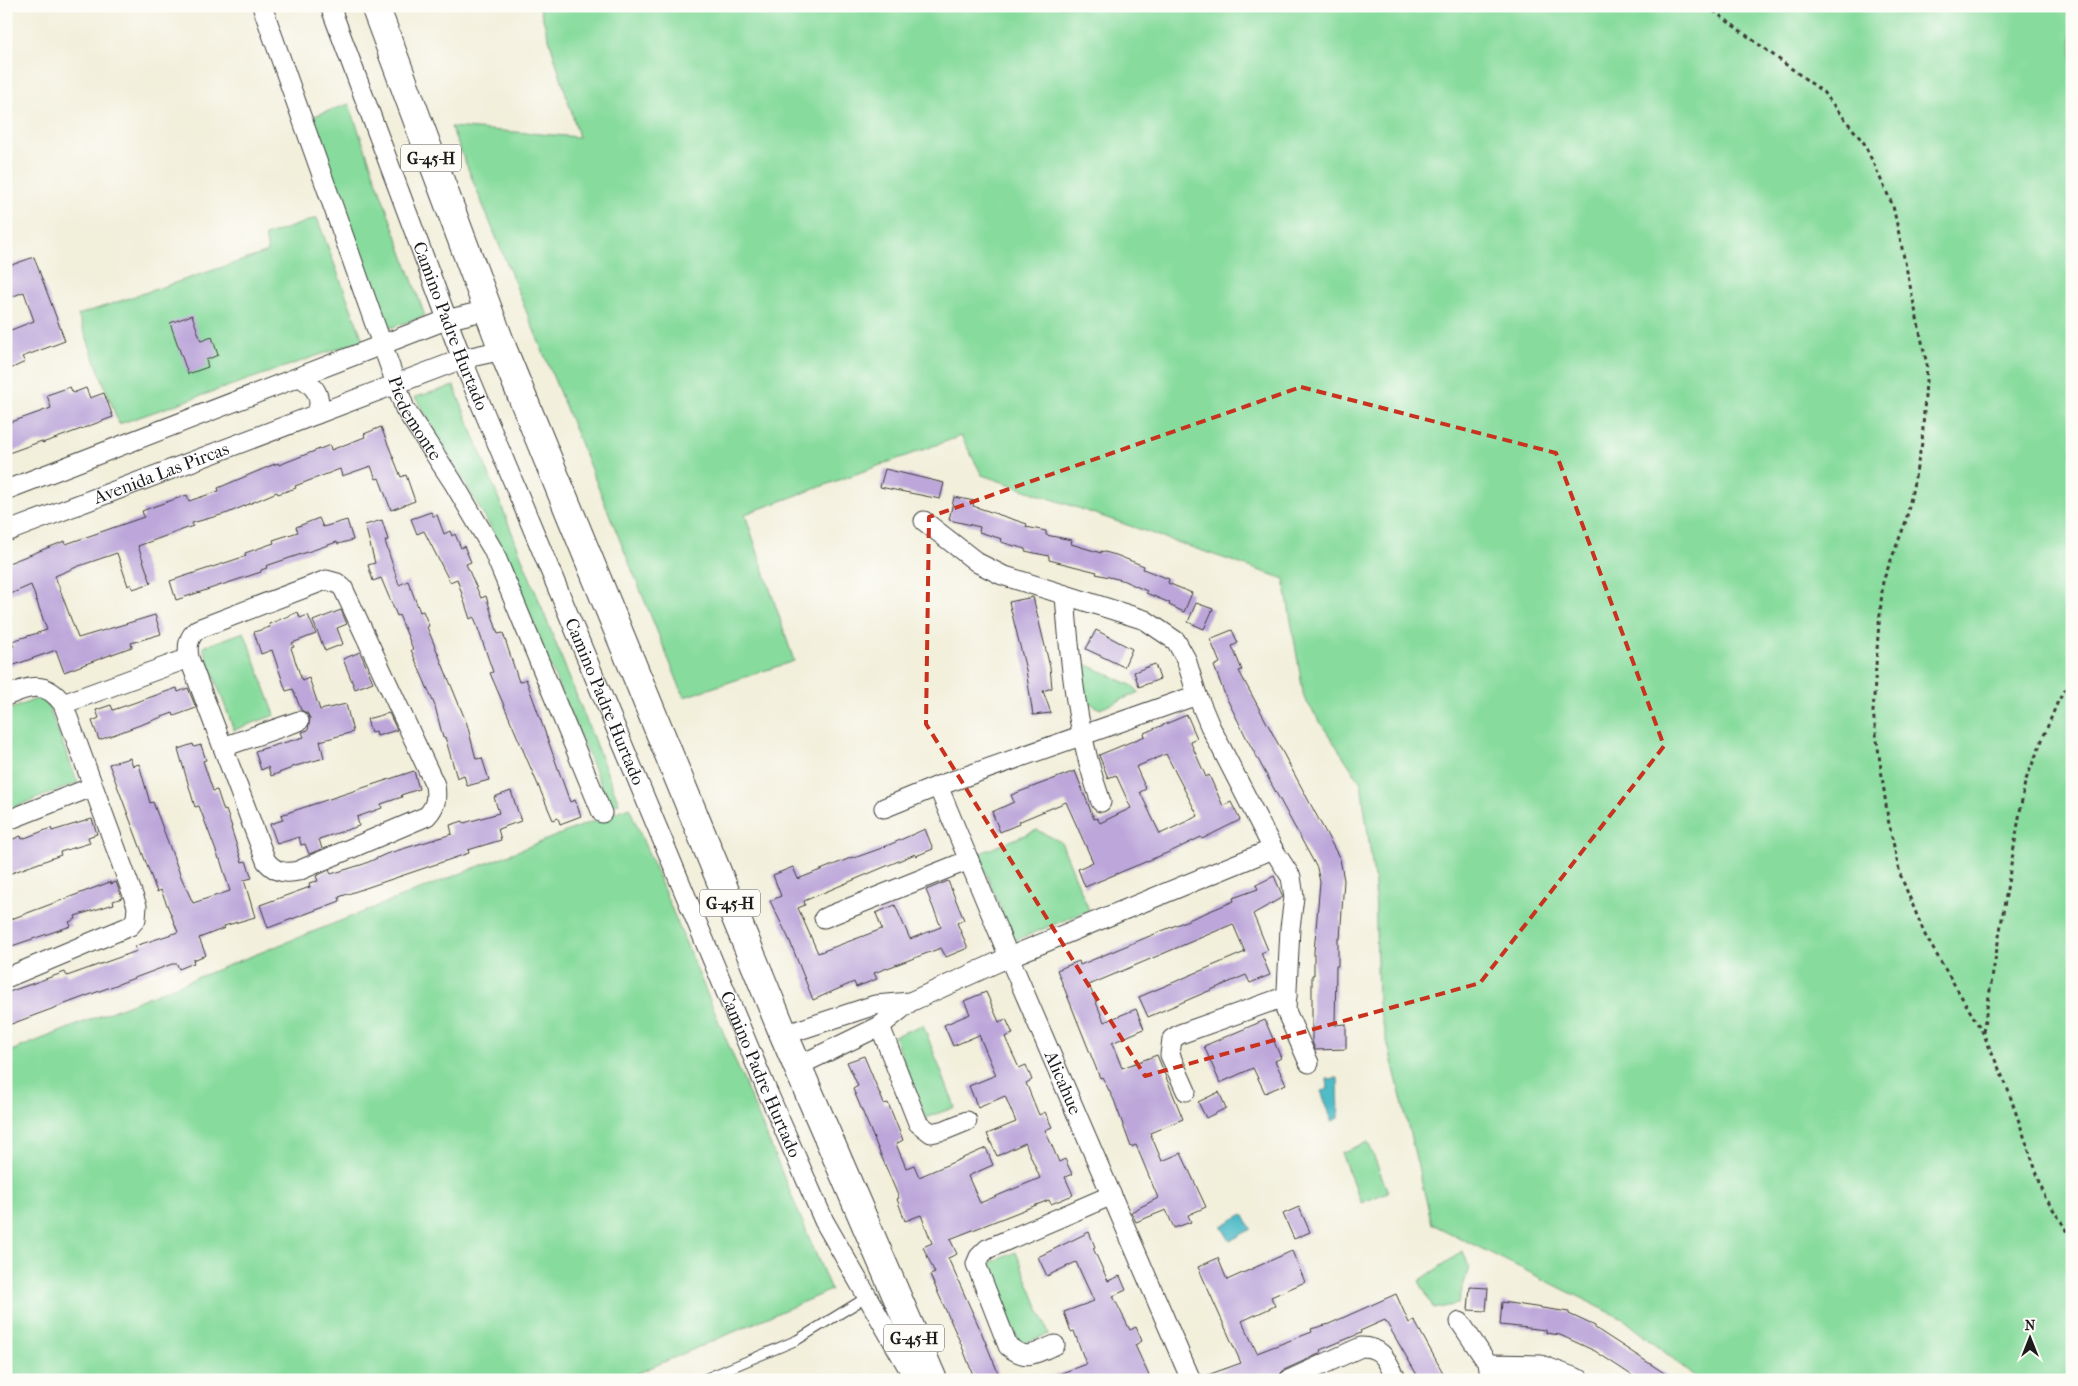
<svg xmlns="http://www.w3.org/2000/svg" width="2078" height="1386" viewBox="0 0 2078 1386" font-family="'IM FELL French Canon',serif">
<style>
.green{fill:#87db9d;stroke:#527c5c}
.water{fill:#4fbcc8;stroke:#366c72}
.building{fill:#bda7da;fill-rule:evenodd}
.lines{fill:none;stroke-linecap:round;stroke-linejoin:round}
.service-casing{stroke:#3c3c39;stroke-width:11}
.minor-casing{stroke:#3c3c39;stroke-width:21}
.primary-casing{stroke:#3c3c39;stroke-width:30}
.path{stroke:#3c3c39;stroke-width:3;stroke-dasharray:4 4;stroke-linecap:butt}
.service{stroke:#fff;stroke-width:9}
.minor{stroke:#fff;stroke-width:19}
.primary{stroke:#fff;stroke-width:28}
.marked{fill:none;stroke:#c8321e;stroke-width:4;stroke-dasharray:10 6;stroke-linejoin:round}
.labels{text-anchor:middle;stroke-width:4.5;stroke-linejoin:round;paint-order:stroke}
.shield{fill:#fdfcf7;stroke:#605f5e;stroke-width:1}
.shield-label{font-size:16px;font-weight:bold;fill:#1c1c1c}
.street-label{font-size:18px;fill:#1c1c1c;stroke:#fdfcf7}
</style>
<rect width="100%" height="100%" fill="#fdfcf7"/>
<filter id="ink" filterUnits="userSpaceOnUse"><feTurbulence type="fractalNoise" baseFrequency=".02" numOctaves="2"/><feDisplacementMap in="SourceGraphic" scale="10" xChannelSelector="R" yChannelSelector="G"/><feConvolveMatrix kernelMatrix="1 2 1 2 8 2 1 2 1" color-interpolation-filters="sRGB"/></filter>
<filter id="wash" filterUnits="userSpaceOnUse"><feTurbulence type="fractalNoise" baseFrequency=".0096" numOctaves="4" result="noise"/><feDisplacementMap in="SourceGraphic" scale="20" xChannelSelector="R" yChannelSelector="G"/><feGaussianBlur stdDeviation="1.12" result="paint"/><feColorMatrix in="noise" values="0 0 0 0 0 0 0 0 0 0 0 0 0 0 0 0 0 1.4 0 .05"/><feComposite in="paint" operator="in"/></filter>
<g filter="url(#wash)">
<rect width="100%" height="100%" fill="#f2efdb"/>
<path class="green" d="M539,6h1533v1374h-373l-74,-60 -193,-96 -54,-220 -3,-118 -14,-103 -57,-85 -20,-119 -302,-104 -21,-39 -216,78 49,147 -110,36 -233,-570 128,10z
M349,104l76,212 -38,13 -76,-212z
M317,218l46,122 -244,84 -41,-109 190,-63 -3,-16z
M454,386l165,417 -9,3 -120,-280 -75,-129z
M244,632l31,83 -41,15 -31,-83z
M1079,661l54,25 6,6 -39,17 -13,-8z
M44,696l34,87 -72,27v-99z
M629,807l202,483 -209,90h-616v-327z
M1037,830l24,12 28,68 -75,31 -36,-87z
M923,1025l32,82 -29,11 -32,-82z
M1368,1142l20,50 -27,11 -20,-50z
M1463,1251l6,16 -11,37 -24,5 -15,-28z
M1016,1252l33,82 -29,11 -33,-81z"/>
<path class="water" d="M1338,1078l1,40 -7,3 -11,-30 7,-2 -1,-10z
M1243,1214l8,15 -21,12 -9,-15z"/>
<g id="blocks">
<path class="building" d="M34,257l31,84 -43,16 3,5 -19,9v-53l5,12 23,-9 -10,-29 -18,7v-32z
M192,315l9,26 11,-4 6,18 -12,5 2,7 -20,7 -18,-51z
M70,387l3,6 13,-5 4,10 14,-5 9,24 -56,21 -15,5v-2l-36,13v-30l45,-16 -4,-13z
M381,427l20,50 5,-2 9,26 -24,9 -12,-32 -3,1 -5,-13 -29,10 -2,-7 -45,17 1,2 -18,6 -1,-2 -49,21 -36,10 1,3 -55,20 13,37 -18,6 -2,-5 -3,2 -11,-33 -38,13 -24,10 23,62 77,-23 6,19 -30,9 1,4 -6,2 -62,23 -8,-22 -50,18v-19l8,-3 -2,-5 35,-11 -16,-45 -25,11v-32l59,-23 1,3 78,-27 -2,-6 13,-5 32,-11 2,6 30,-10 -1,-3 52,-22 8,-3 1,2 51,-20 1,5 34,-13 -1,-3z
M885,469l59,14 -4,16 -60,-12z
M954,497l20,4 -1,5 54,18 -1,3 20,4v4l26,5 -1,4 30,9v-2l15,4 28,11 -1,3 26,10 -1,4 24,10 -8,19 -15,-7 1,-2 -24,-10 1,-2 -25,-11 -26,-6 1,-2 -48,-12v-4l-24,-5v-2l-24,-7 1,-3 -23,-7 1,-5 -31,-7z
M431,512l2,4 4,-1 7,19 6,-3 2,5 3,-2 6,14 3,-2 7,16 -5,2 15,34 5,-2 12,38 5,-1 16,49 7,-3 44,123 5,-2 6,16 -21,8 -2,-6 -5,2 -63,-147 3,-1 -19,-55 -4,2 -13,-40 -7,3 -26,-51 -7,3 -6,-15z
M319,518l4,9 24,-7 6,20 -15,4 -1,-2 -71,24 1,2 -6,2v2l-85,28 -6,-19 76,-25 -1,-3 29,-10 -1,-3 25,-8 -2,-5z
M382,520l6,20 -3,1 14,44 9,-4 12,31 3,-1 6,15 -2,1 40,97 9,35 6,-1 7,22 -22,6 -3,-11 -7,3 -12,-41 -2,1 -8,-32 -24,-56 2,-1 -14,-34 -2,1 -16,-38 -8,3 -5,-16 7,-2 -10,-38z
M1033,597l17,70 2,21 -9,3 8,22 -18,2 -7,-45 -17,-68z
M1196,603l17,6 -9,20 -16,-7z
M341,610l6,14 -10,4 6,16 -18,7 -12,-30z
M298,612l2,6 8,-3 8,19 -24,9 2,4 -3,1 11,33 7,-3 11,32 26,-6 7,28 -33,9 4,17 -32,9v1l-21,8 -3,-9 -7,3 -6,-19 49,-14 -2,-5 6,-2 2,-12 -3,-5 -6,-3 -8,-21 -7,2 -14,-41 -11,4 -7,-22 16,-5 -1,-3z
M1096,630l36,19 -8,18 -38,-18z
M1232,630l6,13 -6,3 10,24 -3,1 101,188 4,21 -4,59h-2v27h-2l-1,59 11,-1v25l-31,1 -3,-9v-66h2v-23l6,-70 -3,-14 -70,-129 -22,-44 -11,-29 6,-3 -10,-24z
M360,652l13,30 -18,7 -12,-30z
M1155,664l5,15 -21,8 -5,-15z
M177,688l1,4 10,-4 8,20 -22,8 -1,-3 -74,27 -7,-19 7,-3 -3,-8 15,-5 2,5z
M389,713l8,17 -20,6 -1,-5 -5,2 -4,-14z
M1187,715l10,23 -7,3 16,36 3,-2 14,31 8,-4 9,18 -38,19 -1,-2 -27,13 -89,37 -7,-18 15,-7 -27,-60 -48,20 1,2 -19,8 -8,-20 22,-10 -3,-7 64,-24 19,48 3,-1 3,5 31,-15 -15,-33 -8,3 -9,-23 46,-19 -1,-3zM1166,754l32,62 -38,18 -20,-42 6,-3 -10,-22z
M193,744l1,3 7,-2 5,15 -3,1 10,30 4,-1 7,21 2,-1 6,17 -1,1 11,34 4,-1 6,17 -8,2 11,37 -31,9 1,2 -26,10 7,17 -13,5 1,3 -15,6 -2,-5h-5l-166,62v-33l59,-21 2,4 70,-25 -2,-5 43,-14 -17,-42 -4,2 -48,-128 21,-6 3,8 6,-2 11,39 3,-1 28,75 12,26 37,-12 -10,-32h-1l-20,-53 -4,1 -17,-58z
M414,771l5,18 -18,6 1,2 -21,7 1,4 -25,9 2,9 -40,13 3,10 -13,5 -4,-10 -4,1 -2,-8 -22,7 -7,-20 13,-4 -2,-5z
M511,791l10,30 -23,8 3,11 -33,10 1,3 -130,44 1,4 -72,27 -8,-23 50,-18 -1,-4 9,-2 -2,-5 13,-6 2,4 33,-10 22,-10 66,-20 -2,-9 13,-4 1,2 35,-10 -5,-16z
M92,819l5,15 -9,3 2,6 -30,9 1,3 -55,20v-26l4,-1 -2,-7 13,-5 1,3 29,-11 1,3z
M925,829l8,20 -17,7 -1,-2 -111,47 1,4 -7,3 20,45 64,-24 -6,-16 19,-8 15,34 31,-12 -15,-37 22,-9 16,39 -7,3 11,25 -22,9 -5,-9 -67,25 3,6 -21,8 -2,-5 -41,18 -24,-61 -19,-38 11,-5 -8,-21 20,-8 5,12 55,-22 1,1 28,-10z
M1274,876l9,21 -30,17 15,36 -7,3 9,22 -20,8 -4,-8 -98,42 -9,-20 106,-45 -12,-28 -144,61 15,37 32,-13 8,20 -32,14 10,25 35,-13 26,64 -33,14 12,28 19,-8 25,54 -18,8 3,7 -17,6 -8,-18 -30,12 -5,-10 27,-14 -22,-53 -5,2 -17,-47 -12,-23 -2,1 -43,-108 22,-9 1,4 154,-64 -1,-3 25,-9 -2,-4z
M110,882l1,2 5,-2 6,16 -9,3 1,3 -39,12 1,3 -7,3 2,4 -65,22v-27z
M986,992l13,30 7,-3 7,15 -8,3 14,31 7,-3 6,15 -6,3 13,32 6,-3 7,15 -7,3 14,32 6,-3 7,15 -7,3 8,18 -22,9 -2,-4 -99,39 7,15 -9,4 32,71 21,51h-26l-14,-36 -31,-69 5,-2 -12,-26 9,-4 -11,-28 -16,6 -8,-22 2,-1 -46,-109 5,-3 -11,-24 17,-6 20,48 4,-1 15,37 -7,4 10,24 8,-3 5,12 67,-29 7,17 -25,11 12,27 60,-25 -15,-35 -28,13 -10,-22 29,-12 -11,-26 -27,12 -9,-22 27,-11 -17,-40 -26,11 -9,-21 26,-11 -6,-13z
M1265,1020l16,38 -6,3 11,23 -21,9 -12,-25 -33,15 -16,-37z
M1219,1092l7,16 -20,10 -8,-16z
M1299,1207l11,25 -16,7 -11,-25z
M1089,1232l6,15 -2,1 15,33 12,-5 6,14 -13,6 17,34 6,-3 6,14 -7,4 16,35h-102l-1,-2 38,-14 -12,-33 -3,1 -7,-20 30,-11 -18,-39 -29,14 -9,-19z
M1292,1251l13,31 -34,15 4,9 -33,15 15,32 55,-21 -1,-3 18,-5 67,-30 13,29 5,-3 33,60h-27l-35,-60 -25,11 1,2 -41,17 1,3 -37,17 -4,4 -2,6h-76v-3l39,-14 -43,-96 20,-9 9,22z
M1470,1287l18,1 -2,23 -18,-1z
M1502,1302l67,10v2l26,12v2l80,52h-36l-44,-29 -35,-16 -14,-2v-3l-46,-5z"/>
</g>
</g>
<g filter="url(#ink)">
<use href="#blocks" fill-opacity="0" stroke="#3c3c39" stroke-width="1"/>
<g class="lines">
<g class="service-casing">
<path id="service" d="M702,1380l95,-40 70,-43"/>
</g>
<g class="minor-casing">
<g id="minor">
<path id="s1" d="M262,6l143,403 48,73 40,68 109,263"/>
<path id="s2" d="M330,6l132,353 303,727 59,135 91,159"/>
<path d="M300,377c15,9 23,19 17,37"/>
<path d="M6,490l440,-170 41,-10"/>
<path d="M924,521l54,42 24,12 143,45 31,21 10,18 11,36 13,31 63,123 18,28 3,20 -4,31 -4,83 23,52"/>
<path id="s3" d="M6,532l456,-173 41,-9"/>
<path d="M326,580l11,3 6,5 92,197c2,14 1,21 -8,31l-129,55c-13,3 -23,1 -32,-10l-77,-203c-2,-12 -1,-21 9,-29z"/>
<path d="M1065,595c5,70 12,140 36,207"/>
<path d="M6,696c23,-10 40,-16 57,8l74,202 -1,13 -6,7 -124,52"/>
<path d="M63,704l126,-46"/>
<path d="M223,747l76,-26"/>
<path id="s4" d="M938,786l71,171 182,423"/>
<path d="M884,808l54,-22 259,-91"/>
<path d="M6,821l86,-34"/>
<path d="M824,918l145,-58"/>
<path d="M880,1026l38,97 13,10 14,-3 22,-9"/>
<path d="M784,1035l91,-30 35,-3"/>
<path d="M798,1066l82,-40 30,-24 99,-45 264,-108"/>
<path d="M1186,1091l-16,-36 2,-16 8,-5 107,-38"/>
<path d="M1460,1322l28,42 3,16"/>
<path d="M1055,1345c-21,8 -27,17 -47,1l-32,-82 3,-7 8,-8 125,-54"/>
<path d="M1488,1364l53,1 40,15"/>
<path d="M1289,1380l72,-33c23,0 26,15 36,33"/>
</g>
</g>
<g class="primary-casing">
<path id="primary" d="M375,6l128,344 281,685 149,345"/>
</g>
<path class="path" d="M1707,6l116,86 41,51 29,63 34,159 -5,78 -16,78 -23,60 -5,54 -5,77 15,107 12,55 25,61 58,98 24,54 38,110 27,41
M1983,1032l42,-250 33,-81 14,-21"/>
<use href="#service" class="service"/>
<use href="#minor" class="minor"/>
<use href="#primary" class="primary"/>
</g>
</g>
<path class="marked" d="M1301,387l255,66 108,293 -184,237 -335,93 -219,-352 3,-207z"/>
<g class="labels">
<g class="shield">
<rect x="401" y="144.5" width="60" height="27" rx="4"/>
<rect x="700" y="889.5" width="60" height="27" rx="4"/>
<rect x="884" y="1324.5" width="60" height="27" rx="4"/>
</g>
<g class="shield-label">
<text x="431" y="164">G-45-H</text>
<text x="730" y="909">G-45-H</text>
<text x="914" y="1344">G-45-H</text>
</g>
<g class="street-label">
<text dy="6" stroke="none"><textPath href="#s2" startOffset="342">Camino Padre Hurtado</textPath></text>
<text dy="6" stroke="none"><textPath href="#s1" startOffset="440">Piedemonte</textPath></text>
<text dy="6" stroke="none"><textPath href="#s3" startOffset="166">Avenida Las Pircas</textPath></text>
<text dy="6" stroke="none"><textPath href="#s2" startOffset="748">Camino Padre Hurtado</textPath></text>
<text dy="6" stroke="none"><textPath href="#s2" startOffset="1152">Camino Padre Hurtado</textPath></text>
<text dy="6" stroke="none"><textPath href="#s4" startOffset="322">Alicahue</textPath></text>
</g>
</g>
<rect width="2078" height="1386" fill="none" stroke="#fdfcf7" stroke-width="25"/>
<g transform="translate(2030 1338)" stroke="#fdfcf7" stroke-width="4" paint-order="stroke">
<path d="M0-4L9 19L0 12L-9 19Z" fill="#1c1c1c"/>
<text y="-8" font-size="14" font-weight="bold" text-anchor="middle" fill="#1c1c1c">N</text>
</g>
</svg>
